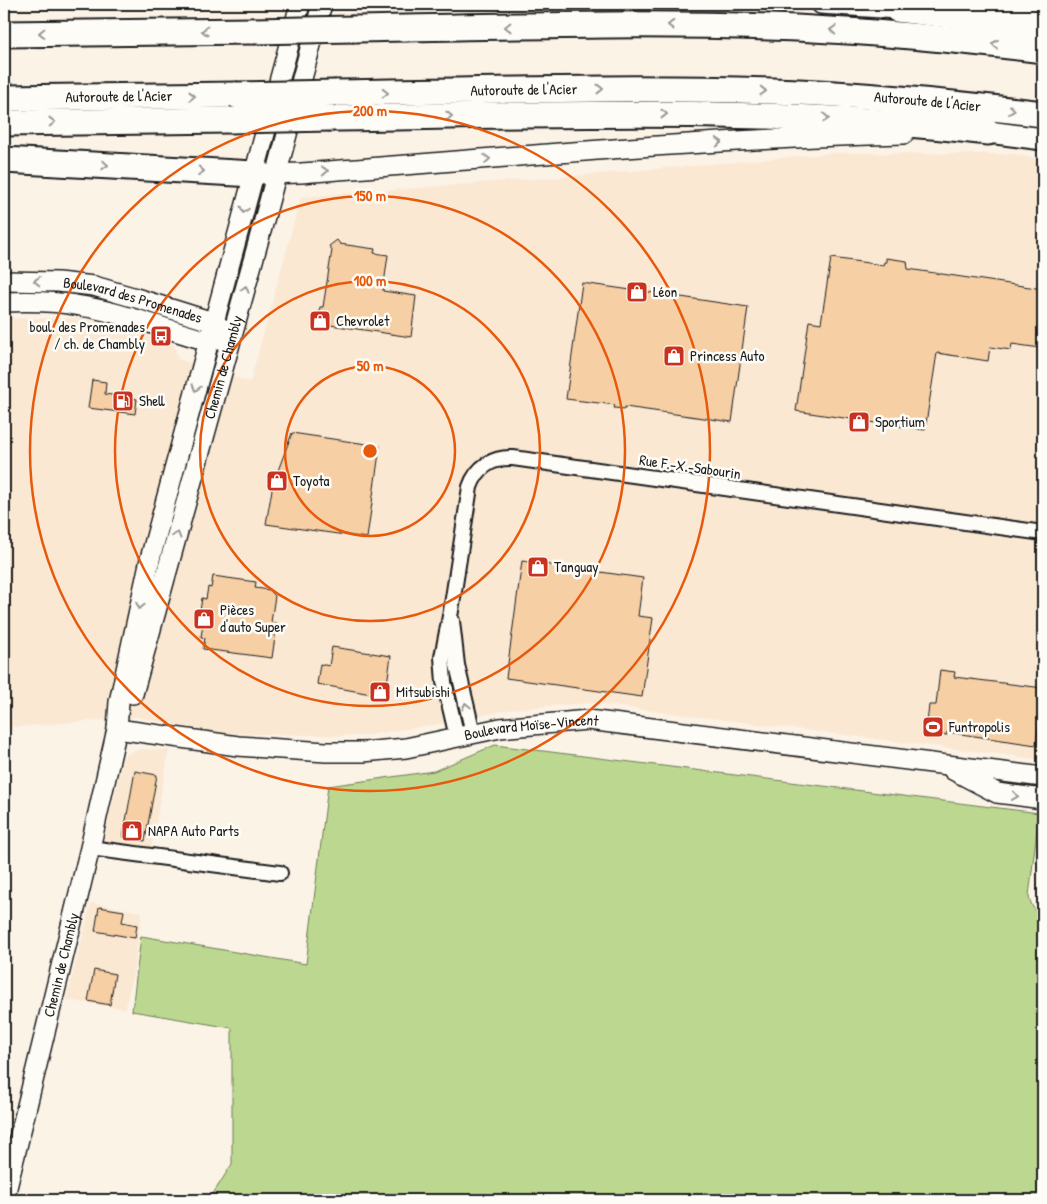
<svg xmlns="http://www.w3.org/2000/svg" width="1047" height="1204" viewBox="0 0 1047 1204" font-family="'Patrick Hand',sans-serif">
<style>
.built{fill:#fae8d3}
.green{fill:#bcd890;stroke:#6c7a56}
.building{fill:#f6cfa5;stroke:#1c1c1c}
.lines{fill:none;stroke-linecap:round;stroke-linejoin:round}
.street-casing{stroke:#1c1c1c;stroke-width:18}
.secondary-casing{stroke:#1c1c1c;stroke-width:22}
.primary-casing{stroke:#1c1c1c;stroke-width:25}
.highway-casing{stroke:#1c1c1c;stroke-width:29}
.street{stroke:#fdfcf7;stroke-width:14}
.secondary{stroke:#fdfcf7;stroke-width:19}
.primary{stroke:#fdfcf7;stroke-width:21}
.highway{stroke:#fdfcf7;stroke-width:25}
.highway-bridge-casing{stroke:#1c1c1c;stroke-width:29;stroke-linecap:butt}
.highway-bridge{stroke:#fdfcf7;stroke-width:25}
.oneway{stroke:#989794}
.ring{fill:none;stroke:#e8590c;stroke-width:2.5}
.labels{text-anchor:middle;stroke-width:5;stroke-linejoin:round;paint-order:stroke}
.street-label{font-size:15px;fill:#1c1c1c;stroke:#fdfcf7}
.poi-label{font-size:15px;fill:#1c1c1c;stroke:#fdfcf7;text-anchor:start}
.centre{fill:#e8590c;stroke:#fdfcf7;stroke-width:2.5}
.ring-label{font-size:15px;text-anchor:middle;font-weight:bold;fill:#e8590c;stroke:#fdfcf7;stroke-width:5;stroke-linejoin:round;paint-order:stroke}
</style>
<rect width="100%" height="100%" fill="#fcf3e7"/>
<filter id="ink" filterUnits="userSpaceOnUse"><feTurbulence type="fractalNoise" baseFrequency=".02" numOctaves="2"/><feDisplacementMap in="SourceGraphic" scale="10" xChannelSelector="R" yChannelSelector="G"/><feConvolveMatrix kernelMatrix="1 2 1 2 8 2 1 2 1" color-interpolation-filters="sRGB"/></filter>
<g filter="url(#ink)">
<path class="built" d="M836,153l178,1 29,6v600l-453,-57 -76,6 -74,15 -79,12 -145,-3 -78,-16 -134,11v-410h77l93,26 4,15 72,23 51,-185 271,-21z
M140,749l29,1 -18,101 -48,-7 21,-89z
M91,903l51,9 -8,58 -9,39 -59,-9z"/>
<path class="green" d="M495,745l544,68 -10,83c2,10 6,16 14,21v283h-834l23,-36v-136l-100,-17 9,-75 165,28 22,-178 106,-15z"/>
<path class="building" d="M337,240l3,4 35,5 -1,4 14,2 -5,36 33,5 -5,41 -94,-14 3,-16h3l9,-57 -3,-4z
M831,258l52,7 1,-3h2v-4l21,3 1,8 135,20v36l-3,23 -28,-4 -1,6 -21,-3 -2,14 -51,-8 -12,77 -55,-8 -1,5 -19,-3 1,-5 -55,-8 13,-90 12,2z
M582,283l49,7v-3l11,2 -1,2 107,16 -16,115 -107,-15v2l-11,-1 1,-3 -49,-6z
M92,380l14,2 -1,12 32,5 -2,15 -47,-6z
M292,433l88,13 -13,92 -101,-14 7,-40z
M522,561l121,17 -5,38 15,2 -11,79 -136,-19z
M213,576l43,6 -1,6 15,2 5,6 -4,26 6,1 -5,35 -69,-9 2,-11 -4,-1 2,-13h-5l4,-26 4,1 2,-12 3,1z
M332,647l59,9 -6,42 -14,-2v-2l-54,-10 3,-20 9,2z
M940,670l15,2 -1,5 89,11 -7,57 -89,-13v3l-21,-2 3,-28h7z
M135,771l22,4 -12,66 -22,-4z
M99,907l25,4 -2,11 15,3 -2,13 -40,-7z
M94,970l21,4 -5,31 -22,-4z"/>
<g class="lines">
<g class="street-casing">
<path id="street" d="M452,621l5,44 16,68
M457,737l-13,-55 -2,-25 9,-46 19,-124c7,-20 23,-30 43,-29l530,75
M90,848l190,25"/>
</g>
<g class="secondary-casing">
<g id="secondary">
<path d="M821,4l76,5"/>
<path d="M265,174l36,-1c201,-15 402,-34 603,-39"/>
<path id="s1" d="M4,281l54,1 36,4 42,12 77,24 10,7"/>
<path d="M4,302c25,-1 52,-1 77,4 43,7 85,23 127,35l13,-2"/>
<path id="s2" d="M133,694l126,-455 63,-235"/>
<path id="s3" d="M117,729l121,17 88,6h37l43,-4 94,-20 88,-8 455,57"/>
<path d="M953,770l44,23 46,6"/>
<path id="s4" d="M4,1200l86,-352 27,-119 2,-27 31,-143 150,-555"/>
</g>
</g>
<g class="primary-casing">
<path id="primary" d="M972,4l71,3
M988,132l55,7"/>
</g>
<g class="highway-casing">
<g id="highway">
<path d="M897,9l146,17"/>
<path d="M354,29c138,-2 277,-7 415,-2 91,3 183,12 274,23"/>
<path d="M4,34l249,-3"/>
<path id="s5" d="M336,93c145,-2 291,-7 436,-2 91,3 181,12 271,23"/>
<path id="s6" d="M4,98l232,-3"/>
<path d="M330,118c219,-3 439,-12 658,14"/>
<path d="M4,123l226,-3"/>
<path d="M4,160l250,14"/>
</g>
</g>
<use href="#street" class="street"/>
<use href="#secondary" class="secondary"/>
<use href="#primary" class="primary"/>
<use href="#highway" class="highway"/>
<g class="highway-bridge-casing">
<path id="highway-bridge" d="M253,31l101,-2
M236,95l100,-2
M230,120l100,-2"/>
</g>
<use href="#highway-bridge" class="highway-bridge"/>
</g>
<defs><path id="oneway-chevron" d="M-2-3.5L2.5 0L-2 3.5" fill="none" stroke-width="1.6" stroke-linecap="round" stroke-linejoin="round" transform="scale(1.25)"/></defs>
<g class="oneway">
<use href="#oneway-chevron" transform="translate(671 25) rotate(-180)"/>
<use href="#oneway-chevron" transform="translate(508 27) rotate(179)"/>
<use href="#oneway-chevron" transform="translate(833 30) rotate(-177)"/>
<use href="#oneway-chevron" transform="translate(205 31) rotate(179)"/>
<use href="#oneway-chevron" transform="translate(42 33) rotate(179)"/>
<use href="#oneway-chevron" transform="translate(995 44) rotate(-174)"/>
<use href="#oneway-chevron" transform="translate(600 89)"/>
<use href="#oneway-chevron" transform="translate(763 91) rotate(2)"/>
<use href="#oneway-chevron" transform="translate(385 93) rotate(-1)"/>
<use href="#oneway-chevron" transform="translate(192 96) rotate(-1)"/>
<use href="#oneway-chevron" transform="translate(1012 110) rotate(7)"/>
<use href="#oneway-chevron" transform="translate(664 114)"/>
<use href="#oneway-chevron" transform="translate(449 116) rotate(-1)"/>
<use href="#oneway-chevron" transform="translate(826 118) rotate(3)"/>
<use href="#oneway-chevron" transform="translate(52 122) rotate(-1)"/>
<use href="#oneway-chevron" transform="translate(719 142) rotate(-4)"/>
<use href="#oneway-chevron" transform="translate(487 159) rotate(-4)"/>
<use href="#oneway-chevron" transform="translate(105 165) rotate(3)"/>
<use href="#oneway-chevron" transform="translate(201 171) rotate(4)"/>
<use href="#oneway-chevron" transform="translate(325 171) rotate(-4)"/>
<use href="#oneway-chevron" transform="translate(244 210) rotate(105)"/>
<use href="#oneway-chevron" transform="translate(37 281) rotate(-178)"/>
<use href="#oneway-chevron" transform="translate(245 289) rotate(-74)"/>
<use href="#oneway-chevron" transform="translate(196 388) rotate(105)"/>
<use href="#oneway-chevron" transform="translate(177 535) rotate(-74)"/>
<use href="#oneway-chevron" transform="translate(140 606) rotate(102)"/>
<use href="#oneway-chevron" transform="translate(466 706) rotate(-103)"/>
<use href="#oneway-chevron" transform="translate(1015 796) rotate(8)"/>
</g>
</g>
<g class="ring">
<circle cx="370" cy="451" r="85"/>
<circle cx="370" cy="451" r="170"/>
<circle cx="370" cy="451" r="255"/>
<circle cx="370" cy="451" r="340"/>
</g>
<defs>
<g id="shop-square" transform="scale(1.125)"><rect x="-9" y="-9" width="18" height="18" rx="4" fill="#c8321e" stroke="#fdfcf7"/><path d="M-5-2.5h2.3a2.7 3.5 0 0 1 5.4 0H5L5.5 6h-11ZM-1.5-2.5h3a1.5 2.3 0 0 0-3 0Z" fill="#fff"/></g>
<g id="bus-square" transform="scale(1.125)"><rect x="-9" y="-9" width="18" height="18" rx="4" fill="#c8321e" stroke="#fdfcf7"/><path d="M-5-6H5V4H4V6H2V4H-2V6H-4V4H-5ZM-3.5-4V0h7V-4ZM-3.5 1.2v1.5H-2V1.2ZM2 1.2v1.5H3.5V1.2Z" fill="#fff"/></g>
<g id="fuel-square" transform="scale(1.125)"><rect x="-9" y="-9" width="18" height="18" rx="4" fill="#c8321e" stroke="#fdfcf7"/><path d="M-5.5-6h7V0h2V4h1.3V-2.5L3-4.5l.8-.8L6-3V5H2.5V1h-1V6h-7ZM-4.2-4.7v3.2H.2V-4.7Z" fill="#fff"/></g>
<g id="stadium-square" transform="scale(1.125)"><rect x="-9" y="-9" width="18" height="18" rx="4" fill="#c8321e" stroke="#fdfcf7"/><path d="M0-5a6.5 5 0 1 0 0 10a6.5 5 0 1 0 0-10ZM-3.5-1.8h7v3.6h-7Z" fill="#fff"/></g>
</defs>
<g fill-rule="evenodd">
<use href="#shop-square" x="637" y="292"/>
<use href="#shop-square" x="320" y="321"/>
<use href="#bus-square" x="161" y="336"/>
<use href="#shop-square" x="674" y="356"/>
<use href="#fuel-square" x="123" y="401"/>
<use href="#shop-square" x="859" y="422"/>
<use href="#shop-square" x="277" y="481"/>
<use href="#shop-square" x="538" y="567"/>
<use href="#shop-square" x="204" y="619"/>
<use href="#shop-square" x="380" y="692"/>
<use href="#stadium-square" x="933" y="727"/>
<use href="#shop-square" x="132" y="831"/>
</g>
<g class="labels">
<g class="street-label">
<text dy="5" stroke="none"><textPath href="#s5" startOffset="188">Autoroute de l'Acier</textPath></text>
<text dy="5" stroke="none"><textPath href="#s6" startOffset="115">Autoroute de l'Acier</textPath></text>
<text dy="5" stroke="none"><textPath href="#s5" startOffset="592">Autoroute de l'Acier</textPath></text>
<text dy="5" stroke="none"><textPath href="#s1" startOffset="131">Boulevard des Promenades</textPath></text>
<text dy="5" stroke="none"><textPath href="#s2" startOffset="339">Chemin de Chambly</textPath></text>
<text transform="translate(690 467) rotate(8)" y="5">Rue F.-X.-Sabourin</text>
<text dy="5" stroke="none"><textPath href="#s3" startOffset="418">Boulevard Moïse-Vincent</textPath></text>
<text dy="5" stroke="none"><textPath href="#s4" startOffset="242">Chemin de Chambly</textPath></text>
</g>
<g class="poi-label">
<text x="653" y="297">Léon</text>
<text x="336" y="326">Chevrolet</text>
<text x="145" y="332" text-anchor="end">boul. des Promenades<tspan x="145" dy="17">/ ch. de Chambly</tspan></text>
<text x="690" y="361">Princess Auto</text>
<text x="139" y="406">Shell</text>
<text x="875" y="427">Sportium</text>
<text x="293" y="486">Toyota</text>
<text x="554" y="572">Tanguay</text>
<text x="220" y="615">Pièces<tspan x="220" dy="17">d'auto Super</tspan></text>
<text x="396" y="697">Mitsubishi</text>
<text x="949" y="732">Funtropolis</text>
<text x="148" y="836">NAPA Auto Parts</text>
</g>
</g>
<circle cx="370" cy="451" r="8" class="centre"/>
<g class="ring-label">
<text x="370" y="116">200 m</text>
<text x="370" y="201">150 m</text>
<text x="370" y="286">100 m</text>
<text x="370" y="371">50 m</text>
</g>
<rect width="1047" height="1204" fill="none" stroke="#fdfcf7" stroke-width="20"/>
<rect x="10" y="10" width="1027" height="1184" fill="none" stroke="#1c1c1c" stroke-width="2" filter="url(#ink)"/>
</svg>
